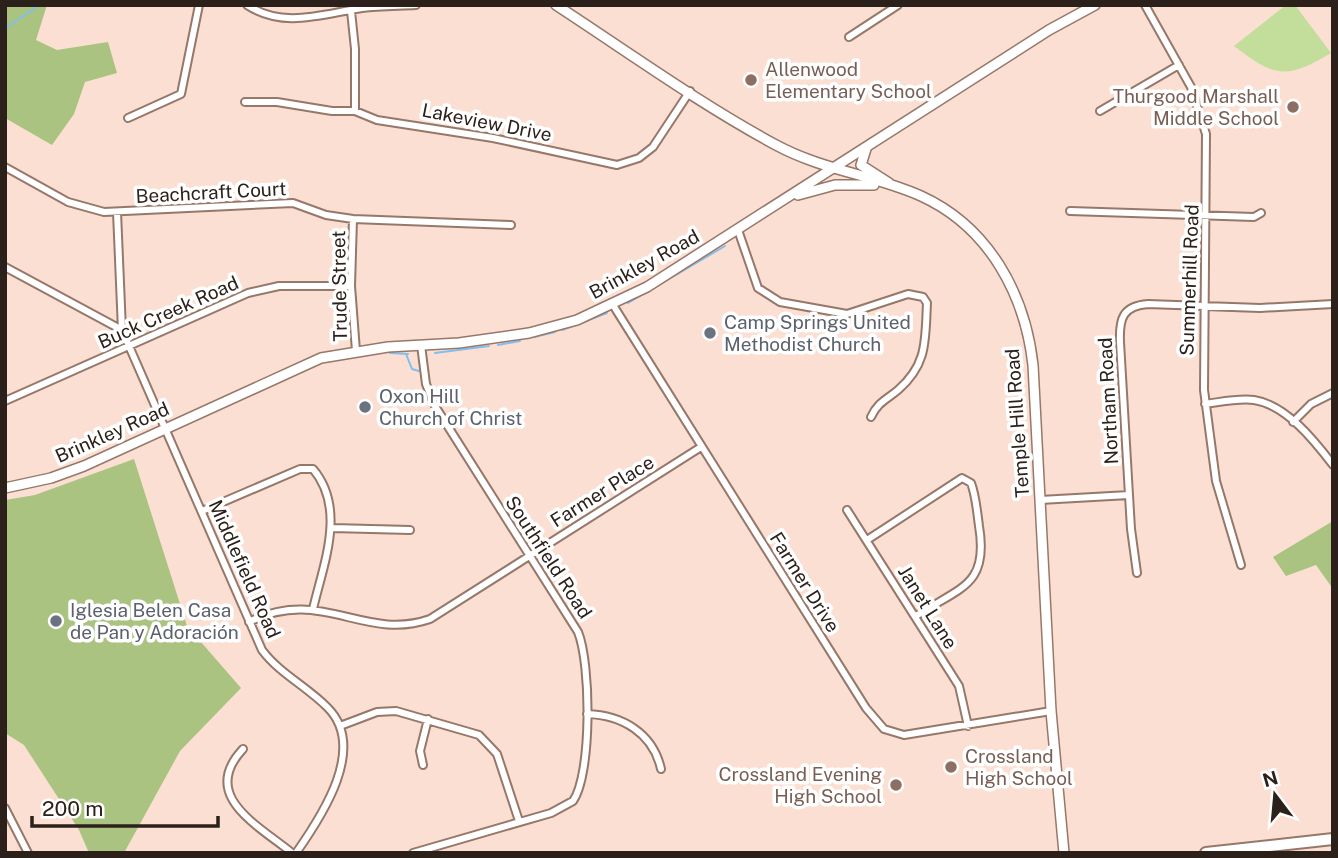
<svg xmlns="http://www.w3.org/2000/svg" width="1338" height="858" viewBox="0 0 1338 858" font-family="'Public Sans',sans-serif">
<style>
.green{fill:#c3dd9b}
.forest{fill:#aac380}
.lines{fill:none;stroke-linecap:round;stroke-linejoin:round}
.stream{stroke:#82beef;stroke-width:2}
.street-casing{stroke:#96786a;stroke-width:10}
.secondary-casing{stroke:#96786a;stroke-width:12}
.primary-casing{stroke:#96786a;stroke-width:14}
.street{stroke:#fff;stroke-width:6}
.secondary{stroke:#fff;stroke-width:9}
.primary{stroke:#fff;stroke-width:10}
.education-dot{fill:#8d6e63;stroke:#fff;stroke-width:2.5}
.worship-dot{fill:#6b7280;stroke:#fff;stroke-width:2.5}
.labels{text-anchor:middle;stroke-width:7;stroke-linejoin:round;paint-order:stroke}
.education-label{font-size:19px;fill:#785e54;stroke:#fff;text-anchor:start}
.street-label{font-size:19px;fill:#2c201a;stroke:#fff}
.worship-label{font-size:19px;fill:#5b616d;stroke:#fff;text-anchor:start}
</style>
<rect width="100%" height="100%" fill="#fbdfd2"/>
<path class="green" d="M1286,5h9l36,48c-44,27 -57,24 -97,-7z"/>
<path class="forest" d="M5,5h42l-11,35 21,10 51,-8 9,31 -32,9 -11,32 -22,31 -47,-27z
M134,459l53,167 54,62 -61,63 -56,102h-35l-10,-23 -55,-85 -19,-12v-233l30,-5z
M1333,521v68l-17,-24 -30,11 -13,-19z"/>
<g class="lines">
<path class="stream" d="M5,28l35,-23
M628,303l97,-57
M562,330l45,-17
M534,337l21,-5
M498,345l22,-4
M390,353l18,1
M435,353l54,-7
M406,354l6,15 7,2"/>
<g class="street-casing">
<path id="street" d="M247,5c37,24 75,9 115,3 18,-2 36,-2 54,-3
M1145,5l46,82 15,47 -2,256 12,91 25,84
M351,11l4,38v62
M849,37l49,-32
M245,102h32l55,9h23l22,9 116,18 124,27 22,-7 14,-11 37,-56
M1100,111l79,-46
M128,118l53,-24 18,-89
M5,167l63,35 36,10 189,-9 33,12 27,4 158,6
M1070,211l184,6 7,-4
M117,212l5,118 140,320c17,23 44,36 65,57 41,40 -5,109 -31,146
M353,219l-2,67 5,65
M738,230l20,58 22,14 67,12 61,-20 15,3 4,6c-2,37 1,61 -29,87 -12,10 -20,12 -27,27
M5,267l117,63
M613,305l253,403 18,21 20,6 147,-24
M5,401l243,-108 31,-7h72
M1205,404c16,-2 33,-6 49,-4 32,5 60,40 79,65
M1293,422l18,-18 22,-11
M1040,500l89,-5
M847,510l112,176 9,40
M202,511l98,-42h13c34,40 10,96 0,140
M332,528l78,2
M867,540l95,-62 9,5c5,13 6,29 8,43 10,60 -19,61 -63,90
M1137,573l-6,-44 -11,-187c-1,-24 3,-36 28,-38l112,4 73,-4
M249,622c72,-36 115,20 181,-3l271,-172
M587,714c35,1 66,19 74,55
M340,726l37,-14 19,-1 83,24 18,19 22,67
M243,749c-44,47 15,76 49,104
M423,765l-3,-14 8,-32
M5,808l23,45
M413,853l138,-40 22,-12c19,-27 18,-137 5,-169l-143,-226 -9,-22 -5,-39"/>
</g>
<g class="secondary-casing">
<path id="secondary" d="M556,5c72,47 144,99 220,140 46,25 98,30 145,51 68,31 104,98 112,169l18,346 13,142
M866,149l-5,16 28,18
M798,195l37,-10h39
M5,488l46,-10 33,-12 237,-108 67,-11 71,-4 70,-10 48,-13 70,-33 402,-257 46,-25"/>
</g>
<g class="primary-casing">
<path id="primary" d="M1206,853l127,-14"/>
</g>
<use href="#street" class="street"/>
<use href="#secondary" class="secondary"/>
<use href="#primary" class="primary"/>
</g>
<g class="education-dot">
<circle cx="751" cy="80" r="7"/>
<circle cx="1293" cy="107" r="7"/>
<circle cx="951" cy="767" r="7"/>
<circle cx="896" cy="785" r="7"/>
</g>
<g class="worship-dot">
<circle cx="710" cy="333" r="7"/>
<circle cx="365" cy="407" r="7"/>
<circle cx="56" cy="621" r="7"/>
</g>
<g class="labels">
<g class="education-label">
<text x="765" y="76">Allenwood<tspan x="765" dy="22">Elementary School</tspan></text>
<text x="1279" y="103" text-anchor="end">Thurgood Marshall<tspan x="1279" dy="22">Middle School</tspan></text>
<text x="965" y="763">Crossland<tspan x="965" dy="22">High School</tspan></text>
<text x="882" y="781" text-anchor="end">Crossland Evening<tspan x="882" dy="22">High School</tspan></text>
</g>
<g class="street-label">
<text transform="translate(487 122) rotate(11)" y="7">Lakeview Drive</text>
<text transform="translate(211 192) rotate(-3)" y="7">Beachcraft Court</text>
<text transform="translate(644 264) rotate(-29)" y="7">Brinkley Road</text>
<text transform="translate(1189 280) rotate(-88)" y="7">Summerhill Road</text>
<text transform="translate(339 286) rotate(-91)" y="7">Trude Street</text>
<text transform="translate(168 312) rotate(-24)" y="7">Buck Creek Road</text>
<text transform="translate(1108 401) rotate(-93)" y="7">Northam Road</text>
<text transform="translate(1017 423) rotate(-94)" y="7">Temple Hill Road</text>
<text transform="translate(112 432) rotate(-24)" y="7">Brinkley Road</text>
<text transform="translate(602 491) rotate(-32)" y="7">Farmer Place</text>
<text transform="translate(549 557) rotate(57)" y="7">Southfield Road</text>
<text transform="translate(245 569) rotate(66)" y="7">Middlefield Road</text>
<text transform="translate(805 582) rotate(58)" y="7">Farmer Drive</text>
<text transform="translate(928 607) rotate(58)" y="7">Janet Lane</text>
</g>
<g class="worship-label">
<text x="724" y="329">Camp Springs United<tspan x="724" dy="22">Methodist Church</tspan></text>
<text x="379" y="403">Oxon Hill<tspan x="379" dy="22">Church of Christ</tspan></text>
<text x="70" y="617">Iglesia Belen Casa<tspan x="70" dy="22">de Pan y Adoración</tspan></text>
</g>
</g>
<rect width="1338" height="858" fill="none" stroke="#2c201a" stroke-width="14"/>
<g transform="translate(1275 795) rotate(344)" stroke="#ffffff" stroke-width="5" paint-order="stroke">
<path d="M0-5L12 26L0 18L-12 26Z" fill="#2c201a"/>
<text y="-10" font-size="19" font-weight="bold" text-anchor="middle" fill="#2c201a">N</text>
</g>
<path d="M32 816v10h186v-10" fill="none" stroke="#2c201a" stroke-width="3.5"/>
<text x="42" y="816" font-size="21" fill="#2c201a" stroke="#ffffff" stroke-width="5" paint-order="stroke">200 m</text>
</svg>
